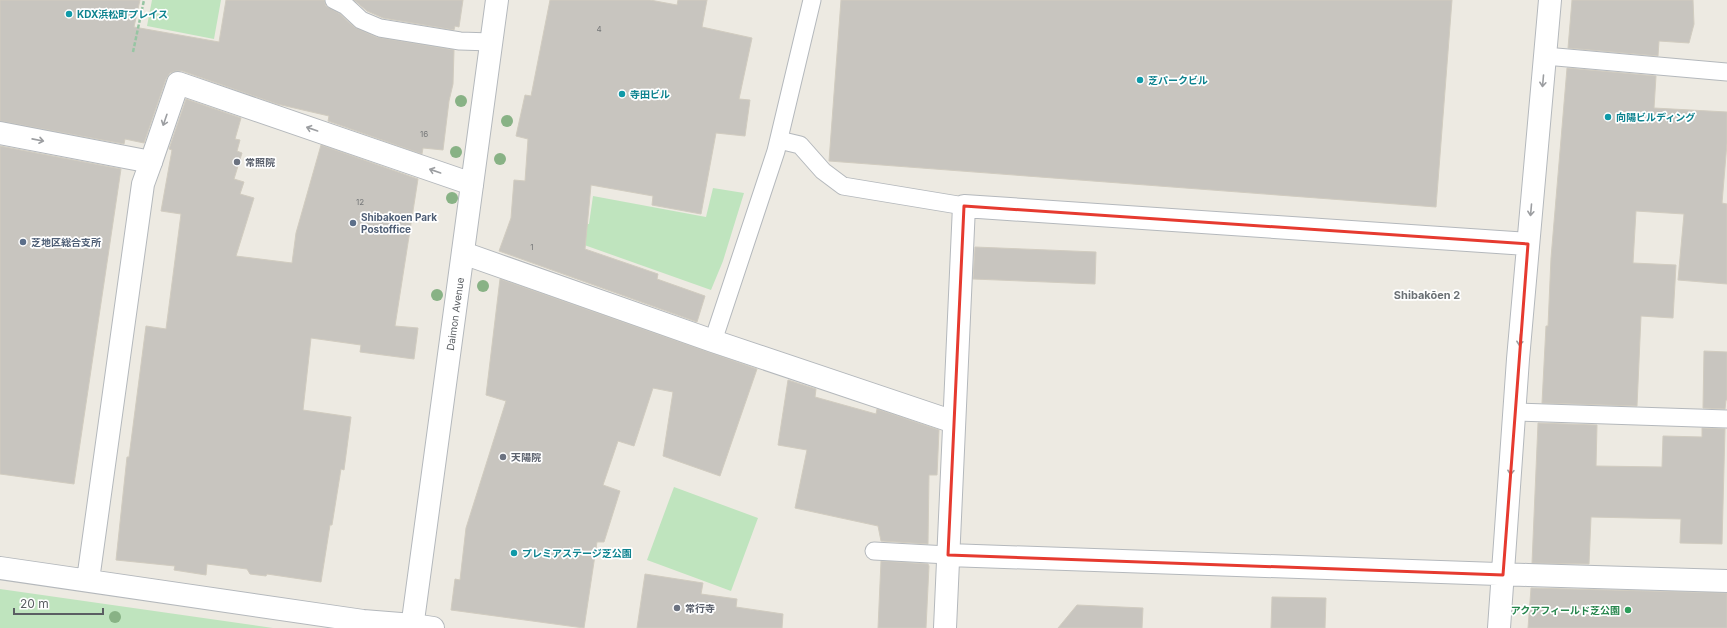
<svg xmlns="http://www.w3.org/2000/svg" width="1727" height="628" viewBox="0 0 1727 628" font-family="Inter,'Noto Sans JP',sans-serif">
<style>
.green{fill:#bfe4be}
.building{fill:#c8c5bf;stroke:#d1ccc0}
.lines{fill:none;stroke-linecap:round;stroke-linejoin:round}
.service-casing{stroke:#b4b8bc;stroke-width:19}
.minor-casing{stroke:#b4b8bc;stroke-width:24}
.tertiary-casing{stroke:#b4b8bc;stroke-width:24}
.path{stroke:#97c5a3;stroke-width:2.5;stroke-dasharray:4 2;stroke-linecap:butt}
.service{stroke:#fff;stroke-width:17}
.minor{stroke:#fff;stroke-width:22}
.tertiary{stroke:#fff;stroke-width:22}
.tree{fill:#88b285}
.oneway{stroke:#9c9ea1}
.marked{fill:none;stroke:#e63a2f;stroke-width:3;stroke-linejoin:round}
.culture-dot{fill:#0f9aa8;stroke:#fff;stroke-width:1.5}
.worship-dot{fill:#6b7280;stroke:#fff;stroke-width:1.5}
.service-dot{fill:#5c6f8a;stroke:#fff;stroke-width:1.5}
.leisure-dot{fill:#2e9e5b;stroke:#fff;stroke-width:1.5}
.labels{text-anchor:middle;stroke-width:3.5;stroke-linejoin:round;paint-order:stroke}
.number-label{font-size:8px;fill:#767879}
.culture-label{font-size:10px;font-weight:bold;fill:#0d838f;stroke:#fff;text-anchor:start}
.worship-label{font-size:10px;font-weight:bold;fill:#5b616d;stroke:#fff;text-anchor:start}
.service-label{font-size:10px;font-weight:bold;fill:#4e5e75;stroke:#fff;text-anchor:start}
.street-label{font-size:10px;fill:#5a5e62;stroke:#fff}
.leisure-label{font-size:10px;font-weight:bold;fill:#27864d;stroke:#fff;text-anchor:end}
.neighbourhood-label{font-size:11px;font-weight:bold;fill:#6b7074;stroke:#fff}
</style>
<rect width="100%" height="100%" fill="#edeae2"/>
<path class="green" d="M152,0h69l-7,39 -67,-13z
M713,188l31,5 -21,68 -12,29 -138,-49 -18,-20 34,3 4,-28 113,21z
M674,487l84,31 -27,73 -84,-31z
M0,589l273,39h-273z"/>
<path class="building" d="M0,0h140l-6,27 85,15 7,-42h98l2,6 14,8 14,13 22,10 78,13 -1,34 -4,17 -6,49 -20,-2 -1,6 -94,-33 1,-5 -52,-12 -95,-33h-6l-6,2 -4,6 -22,64 -19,-4 -1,5 -124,-23z
M354,0h109l-4,27 -4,-1 -1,4 -71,-12 -16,-7z
M550,0h100l27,5 1,-5h29l-5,27 50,11 -13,61 11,1 -5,36 -29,-3 -15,81 -49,-9 1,-9 -62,-11 -6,64 73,25 -1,5 48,17 -8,26 -198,-71 12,-33 3,-38 11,1 3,-42 -12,-3 9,-41 6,1z
M841,0h611l-16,207 -607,-46z
M1572,0h121l1,24 -5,19 -30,-2 -1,15 -90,-8z
M1567,68l89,8 -2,32 73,4v31l-5,60 5,1v80l-49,-4 6,-66 -48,-3 -3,52 43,2 -3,53 -32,-2 -4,90 -95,-3 4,-77h2l3,-68z
M186,99l55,19 -6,21 5,1 -3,11 5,2 -8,26 10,3 -4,12 14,4 -18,58 56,7 4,-30 25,-88 97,34 -23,147 23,2 -4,31 -54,-7 1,-7 -50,-7 -8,72 48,7 -7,53 -3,-1 -9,56h-2l-9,57 -54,-8 -1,2 -16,-2 -3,-5 -40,-5 -1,11 -32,-5 1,-4 -59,-6 11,-103h2l17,-131 20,3 15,-115 -20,-3 11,-61 -3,-1z
M0,146l121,23 -47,315 -74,-10z
M975,247l121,5 -1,32 -122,-5z
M500,279l257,90 -37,107 -57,-20 10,-64 -20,-4 -19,58 -16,-5 -15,44 17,6 -16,51h-7l-13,86 -133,-18 4,-31 5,1 6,-52 40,-127 -20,-6z
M1704,351l23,1v48h-1l-1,9 -22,-1z
M788,380l28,9 -1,8 61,17 1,-5 62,21 -2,45h-8l-1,69 -47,-3 -3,-15 -83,-18 12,-58 -29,-5z
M1538,423l59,2 -1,41 66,1 1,-31 39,1v-9l23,1 -3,115 -42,-1 1,-24 -90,-2 -2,47 -57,-1z
M881,561l47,3 1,2 -3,62h-48z
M645,574l58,9 -2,11 36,5 -1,8 47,7 -1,14h-145z
M1531,588l196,5v35h-199z
M1272,597l54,1 -1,30h-54z
M1077,605l66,3 -1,20h-84z"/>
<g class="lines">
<g class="service-casing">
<path id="service" d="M334,0l12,6 15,14 19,8 80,13 31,1
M1545,56l182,16
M779,140l21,5 23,26 20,15 121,20
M713,341l63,-190 36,-151
M1515,412l212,7
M874,551l74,4"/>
</g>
<g class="minor-casing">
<path id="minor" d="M0,133l151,29 27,-79 294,101
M463,253l250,88 241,81
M948,555l580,20 199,6
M413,625l20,3
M945,628l19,-422 564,38
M1499,628l19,-269 32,-359"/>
</g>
<g class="tertiary-casing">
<path id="tertiary" d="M0,568l363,53 50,4
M88,580l55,-396 8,-22
M412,628l85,-628"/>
</g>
<path class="path" d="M133,52l11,-52"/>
<use href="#service" class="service"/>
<use href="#minor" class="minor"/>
<use href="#tertiary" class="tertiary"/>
</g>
<g class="tree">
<circle cx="461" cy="101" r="6"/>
<circle cx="507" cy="121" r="6"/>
<circle cx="456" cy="152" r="6"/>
<circle cx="500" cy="159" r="6"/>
<circle cx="452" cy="198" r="6"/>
<circle cx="483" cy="286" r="6"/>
<circle cx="437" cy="295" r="6"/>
<circle cx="115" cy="617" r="6"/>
</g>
<defs><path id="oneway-shaft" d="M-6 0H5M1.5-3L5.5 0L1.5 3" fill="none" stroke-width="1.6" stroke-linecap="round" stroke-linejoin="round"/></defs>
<g class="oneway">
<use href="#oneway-shaft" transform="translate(1543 81) rotate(95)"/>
<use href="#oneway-shaft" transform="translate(165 120) rotate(109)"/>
<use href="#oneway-shaft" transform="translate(312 129) rotate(-161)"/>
<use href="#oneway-shaft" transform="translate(38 140) rotate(11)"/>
<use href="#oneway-shaft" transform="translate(435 171) rotate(-161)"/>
<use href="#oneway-shaft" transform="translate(1531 210) rotate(95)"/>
<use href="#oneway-shaft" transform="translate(1520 340) rotate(95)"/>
<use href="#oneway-shaft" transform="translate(1511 469) rotate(94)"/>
</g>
<path class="marked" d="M964,206l564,38 -25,331 -555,-20z"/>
<g class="culture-dot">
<circle cx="69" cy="14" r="4"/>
<circle cx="1140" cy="80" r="4"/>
<circle cx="622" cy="94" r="4"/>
<circle cx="1608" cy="117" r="4"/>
<circle cx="514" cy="553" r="4"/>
</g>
<g class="worship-dot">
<circle cx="237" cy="162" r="4"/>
<circle cx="503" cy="457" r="4"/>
<circle cx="677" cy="608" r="4"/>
</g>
<g class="service-dot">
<circle cx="353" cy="223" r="4"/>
<circle cx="23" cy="242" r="4"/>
</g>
<circle class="leisure-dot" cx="1628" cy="610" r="4"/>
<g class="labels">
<g class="number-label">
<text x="599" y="32">4</text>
<text x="424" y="137">16</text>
<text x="360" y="205">12</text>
<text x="532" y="250">1</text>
</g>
<g class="culture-label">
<text x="77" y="18">KDX浜松町プレイス</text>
<text x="1148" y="84">芝パークビル</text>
<text x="630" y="98">寺田ビル</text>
<text x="1616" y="121">向陽ビルディング</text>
<text x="522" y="557">プレミアステージ芝公園</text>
</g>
<g class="worship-label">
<text x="245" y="166">常照院</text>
<text x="511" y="461">天陽院</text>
<text x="685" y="612">常行寺</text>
</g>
<g class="service-label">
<text x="361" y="221">Shibakoen Park<tspan x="361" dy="12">Postoffice</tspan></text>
<text x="31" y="246">芝地区総合支所</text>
</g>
<g class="street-label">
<text transform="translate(455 314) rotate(-82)" y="4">Daimon Avenue</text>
</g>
<g class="leisure-label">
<text x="1620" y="614">アクアフィールド芝公園</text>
</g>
<g class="neighbourhood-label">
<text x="1427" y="299">Shibakōen 2</text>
</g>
</g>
<path d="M14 608v6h89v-6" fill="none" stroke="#5a5e62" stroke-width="2"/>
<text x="20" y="608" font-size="12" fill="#5a5e62" stroke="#ffffff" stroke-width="3" paint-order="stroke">20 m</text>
</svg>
